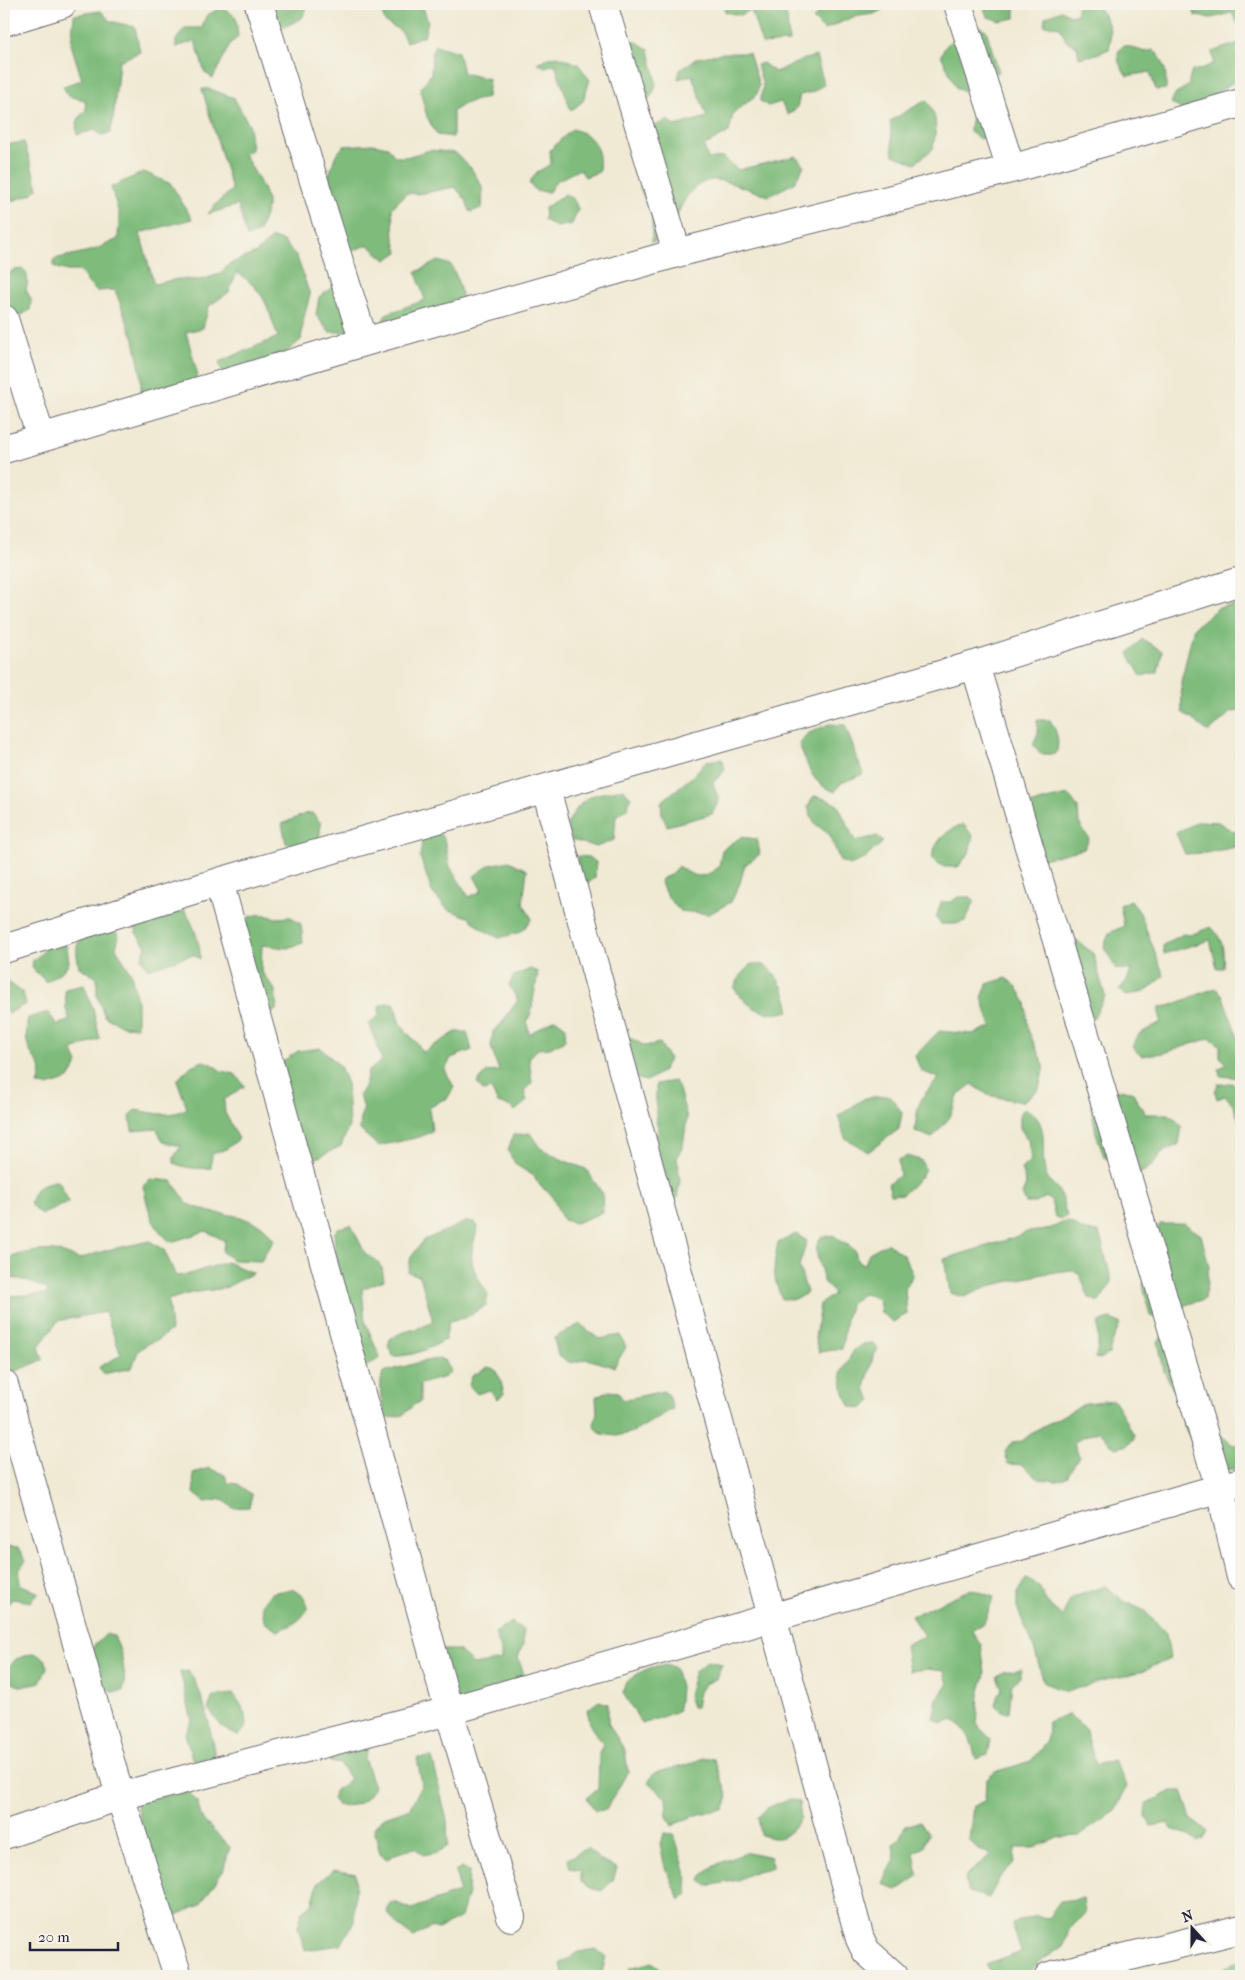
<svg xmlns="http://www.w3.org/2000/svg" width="1245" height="1980" viewBox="0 0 1245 1980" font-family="'IM FELL French Canon',serif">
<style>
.forest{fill:#7fbc7c;stroke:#506f5c}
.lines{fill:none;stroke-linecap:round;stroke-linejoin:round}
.minor-casing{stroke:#6a6871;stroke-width:30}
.minor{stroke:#fff;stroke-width:28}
</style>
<rect width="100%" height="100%" fill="#f7f3e8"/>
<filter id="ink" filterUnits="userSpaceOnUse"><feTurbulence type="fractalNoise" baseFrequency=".02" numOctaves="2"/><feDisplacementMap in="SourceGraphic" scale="10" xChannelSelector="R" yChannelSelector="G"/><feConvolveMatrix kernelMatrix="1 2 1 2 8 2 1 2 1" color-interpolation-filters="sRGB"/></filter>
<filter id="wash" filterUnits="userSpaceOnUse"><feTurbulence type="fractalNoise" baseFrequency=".0096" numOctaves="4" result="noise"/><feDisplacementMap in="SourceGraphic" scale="20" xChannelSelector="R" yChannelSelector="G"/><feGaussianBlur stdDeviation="1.12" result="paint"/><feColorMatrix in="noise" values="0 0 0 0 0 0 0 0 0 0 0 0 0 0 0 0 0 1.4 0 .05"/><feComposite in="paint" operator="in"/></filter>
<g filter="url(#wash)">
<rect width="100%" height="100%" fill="#f0ead4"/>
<path class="forest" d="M246,4h63l-7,14 -23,12 -31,-14z
M384,4h38l6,18 -4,14 -18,6 -5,-11 -16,-9 -5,-15z
M723,4h58l6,13 2,25 -27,2 -11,-34 -11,5 -15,-3z
M827,4h66l-19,10 -21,3 -29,13 -11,-11z
M981,4h34v14l-15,3 -12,-4z
M1081,4h15c12,16 17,25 13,45l-12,5 -18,4 -2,-12 -11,-5 -6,-14 -16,-2 1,-8 16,-7 9,5h7v-8z
M1192,4h49v26l-9,-17 -21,5 -16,-2z
M222,7l14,10 2,20 -7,6 -18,35 -8,-5 -10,-32 -19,6v-7l9,-12h17l4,-12z
M101,11l9,10 25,6 5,25 -21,9 -6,61 -3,11 -9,2 -7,-5 -17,5c-2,-12 1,-17 9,-25l-1,-10 -17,-4 -5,-10 19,-6 -11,-36 3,-29z
M980,27l6,3 13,42 -21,6 -5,15 -16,-4 -16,-34c7,-18 22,-21 39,-28z
M629,42h8l12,8c6,30 16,38 -12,59l-13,-62z
M1241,42v36c-20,11 -38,25 -59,32l-11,-7 4,-9 14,-9v-5l3,-9 12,-3 10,-5 -2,-11z
M435,45l23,7 5,21 26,6 -2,18 -23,7 -11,7v26l-16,-2 -10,-18 -7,-28 11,-15 1,-22z
M1124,45l21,7 9,-2c12,12 12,22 12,39l-10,1 -6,-18 -23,4 -8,-13 -1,-11z
M723,53h26l10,32 -2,9 -24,20 -4,18 -25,14 4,13 15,-2 15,13 58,-14 8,10 -10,17 -26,13c-13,-4 -46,-18 -57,-16 -25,5 -34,33 -39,54l-20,8v-25l-12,-30 8,-18 3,-42 18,-7 6,6 32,-9 -15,-42 -14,4 2,-9 17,-12z
M557,56l21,8 12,16 -7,21 -12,10 -16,-47 -10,3 -8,-4 11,-5z
M816,56l8,28 -11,8 -13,3 -3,13 -9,7 -7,-13 -13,4 -8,-5 3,-16 -6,-20 6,-2 12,9 30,-13z
M202,89h8l24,9 15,27 3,25 -8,3c6,14 25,39 23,53 -1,9 -6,18 -8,26l-12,5 -9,-32 -30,9 8,-10 16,-14z
M926,100c13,17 10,29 7,49l-18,14 -22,-8 -3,-34z
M999,102l7,4 2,5 -14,22 -14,6 -10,-7c0,-22 7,-26 29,-30z
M572,129c23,6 29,20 27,43l-14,5 -5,-8 -24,12 -7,11 -13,-1 -7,-8 8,-11 14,-8 -1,-14z
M4,142l7,2 13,-2 14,46 -6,6 -20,7 -8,-11z
M373,144l15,3 7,10h11l24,-7 26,3 15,15 12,20 -1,20 -12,4 -4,-12 -11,-13 -37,7 -11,-1 -15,15 2,30 4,14 -12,8 -18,-15 -17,6 -21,10 -14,-62 13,-24 7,-21 8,-8z
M144,172l27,12 21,35 -52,14 14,51 24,-5 23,1 19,-6 9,-10 27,-11 16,-15 11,3 14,16 13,38 -6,22 -3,23 -16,13 -62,21 -4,-12 59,-25c-12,-33 -11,-43 -41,-65l-8,20 -20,14 -6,22 -17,4 12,44 -46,36 -11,-17v-21l-7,-34 -19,-50 -19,1 -7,-7 -9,-13h-13l-13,-4v-8l40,-9 24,-11 1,-25 -8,-27z
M565,194l9,6 4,9 -6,15 -16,3 -12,-7 1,-12z
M438,261l13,4 6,13 7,25 -74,34 -7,-16 3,-7 39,-14 -9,-28z
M23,269c6,6 5,13 3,21l5,9 -1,11 -26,15v-20l2,-2 -2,-2v-25l10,-6z
M343,279l17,5 7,15 -3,23 -12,10h-23l-13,-17 3,-18z
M1241,604v107l-10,1 -22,20 -27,-20 -1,-30 13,-55 24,-19z
M1142,639l20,12 -4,21 -17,4 -13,-22z
M1037,720h13c7,11 10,22 6,34h-15l-8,-10 5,-11z
M829,724l16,1 18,49 -22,9 -6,9c-25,-9 -26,-25 -36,-48l8,-10z
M722,759l3,11 -12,13 6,18 -7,13 -45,12 -5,-12 -1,-12 32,-26 13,-15z
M623,789l8,8 -4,11 -11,8 -2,24 -18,7 -24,-7 -5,-16c19,-32 22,-28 56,-35z
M1068,795l10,13 1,15 10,16 -5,10 -46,11 -25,-48 25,-10z
M814,796l12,3 12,6 17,36 23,-5 5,6 -19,17 -14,6 -10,-4 -10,-26 -16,-12 -6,-16z
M307,813h5l9,10 -2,18 -17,10 -16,-8 -4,-19z
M1199,821l19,1 16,10 7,-2v16l-36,7 -20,1 -9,-21z
M963,824l10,12 -4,17 -11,14h-14l-12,-8c2,-18 15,-29 31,-35z
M437,831l7,8 6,28 19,30 13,-6 -8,-15 16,-11 19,-4 18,9 -4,33 9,16 -11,13 -22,6 -17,-9 -14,-12 -21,-8 -15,-17 -12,-35 2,-15 4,-9z
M741,837l16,2 3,15 -15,11 -5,18 -9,19 -22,12 -29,-3c-8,-9 -19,-20 -19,-32l9,-4 8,-9c17,12 24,14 41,1l3,-17z
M578,856l10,1 8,5 -1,16 -18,12z
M958,897h13l4,4 -10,20 -9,3h-15l-5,-6 5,-16h10z
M1131,900l9,13 24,63 -16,14 -22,6 -7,-6 8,-10 4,-10 -15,-1 -12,-22 5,-14 15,-7 -4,-21z
M183,908c9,13 18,34 17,51l-6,-4 -6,1 -40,13 -6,-11 4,-12 -10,-13 1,-16z
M261,914l15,4 15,-1 10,7 2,19 -16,5 -25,-3 -1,26 14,19 2,19 -12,10 -26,-93 10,-9z
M113,927l6,9 -3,12 15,25 6,29v25l-14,-1 -18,-9 -8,-21v-18l-18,-11c-1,-6 -3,-14 -2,-20 2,-14 25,-17 36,-20z
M1211,927c13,12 13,25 12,41h-6l-7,-28 -46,14 -1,-9 20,-11 7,1z
M61,940l6,7 2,15 -4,7 -19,13 -14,-14 1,-8 9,-7 5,-8z
M1077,941l16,12 12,43 -12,23 -40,-71z
M751,964c3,0 8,0 12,1 13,5 27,33 26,46 -24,7 -41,-3 -55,-23l8,-15z
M530,969l8,3 -7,41 -4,9 2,12 26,-15 11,8 -1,13 -15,8 -12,1 -9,9 3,25 -8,8 3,10 -12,10 -4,-4 -13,-4 -7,-14 -8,2 -6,-8 10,-11 12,-1 -8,-24 2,-16 8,-7 17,-24 -9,-15 5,-9z
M4,971l3,10 16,12 3,11 -17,9 -5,-5z
M1006,978l11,9 9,16 2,27 16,36 -5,23 -17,13 -34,-7 -16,-11 -13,10 -9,23 -18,21 -17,-7c3,-29 3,-31 24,-53l-18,-7 -6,-15 24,-25 33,3 19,-7 -9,-29 5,-14z
M84,985l9,24 7,30 -28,11 6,13 -9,16 -21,7 -10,-1c7,-21 0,-18 -8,-34 -5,-10 -4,-22 -2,-33l20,-6 9,13 13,-5 -4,-11 -1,-20z
M1215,988l7,6 19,52v32l-20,-2 -3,-7 9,-5 -7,-7v-12l-10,-7 -46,15 -23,3 -9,-9 7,-13 22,-12 -3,-15 11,-1z
M386,1003h8l6,21 19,22 3,7 34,-21h11l5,18 -21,8 -6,12 9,17 -7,12 -5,1 -13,8 3,23 -12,6 -42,9 -18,-16 1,-15 3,-7 -5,-13 6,-10 3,-13 14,-12 -13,-37 10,-7v-10z
M630,1038l15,8 15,-3 9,16 -6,12 -16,10 -18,-4 -7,-32z
M321,1048l19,18 7,18 2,42 -8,20 -26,13 -23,2 -10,-99 16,-11z
M203,1061l9,3 9,7 14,3 10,12 -21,14 1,13 14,26 -13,10 -14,5 -1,14c-13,1 -25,1 -37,-5v-6l7,-11 -18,-4 -6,-13 -25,2 -2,-14 5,-7c16,3 38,8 52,-2l-10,-28 14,-14z
M675,1081l3,5 9,32 -4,28 -6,12 3,22 -3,18 -12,9 -15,-67 9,-9 -3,-11v-36z
M1232,1083l9,5v39l-8,-23 -8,-8 -8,3 -2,-7 3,-8z
M1114,1090l18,1 13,23h24l13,12 -3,18 -18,9 -8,12 -16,11 -33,-19 -8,-24 -5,-28z
M885,1096h6l11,17 -3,16 -31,23 -23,-14 -7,-22 27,-18z
M1026,1109c29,15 10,47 22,70 3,4 8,7 10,11 5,8 6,18 9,26l-6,3 -6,-2 -4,-16 -5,-4 -10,6h-10l-4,-9 4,-9 -5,-16 10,-9 -3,-20 -8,-12v-16z
M530,1133l10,15 25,13 21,8 16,24 1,19 -27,11 -13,-3 -12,-26 -10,-7 -7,-11 -18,-11 -8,-14 5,-16z
M908,1156l13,4 4,9 -5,9 -17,16 -12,1 -3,-12 12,-7 -2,-16z
M150,1179l22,2 16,23 22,8 28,4 25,10 11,14 -13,21 -28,-1 -11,-8 3,-11 -19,-10 -35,11c-20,-15 -22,-32 -28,-56z
M55,1181l4,1 10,20 -28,13 -11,-11c5,-17 7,-19 25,-23z
M1067,1221l18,10 14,1 13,50 -13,20 -10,-4 -9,-23 -9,-5 -28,4 -50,11 -29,12 -14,-4 -6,-34 66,-20 17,-7 19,-2z
M466,1222h8l4,5c-10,33 -9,38 10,67l-2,11 -21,13 -16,3 -4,19c-16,9 -34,17 -52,16l-5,-10 2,-7c13,-10 30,-8 43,-18l-13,-45 -12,-4 3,-15 13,-17z
M1160,1224h25l16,11 8,31 -4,33 -23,7 -15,14 -17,-4 -7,-32 13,-23 -2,-22z
M351,1225l15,30 10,5 6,8 2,12 -22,9 3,32 15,37 -20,12 -24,-114 -2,-22 4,-6z
M796,1234l11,7 -8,25 8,27 -12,6h-13c-10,-22 -9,-33 -4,-56z
M833,1235l22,15 2,11 8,3 4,-11 18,-10 16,12 10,19 -8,15 2,25 -14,8 -12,-9 -2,-14 -15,-5 -13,8 -5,17 -4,30 -23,3 -4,-13 5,-35 14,-10 -4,-6 -7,-6c0,-16 -13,-31 -2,-45z
M150,1241l14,9 12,26 10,-1 41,-13 26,11 -28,15 -34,5 -23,7 3,30 -12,9 -13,6 -8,6 -6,17 -29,6 -4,-7 22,-12 -16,-43 -47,9 -19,25 4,14 -35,14 -4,-1v-76l4,-1 40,-2 -2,-6 -26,-9 -16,-1v-18c16,-7 38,-12 56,-8 6,1 13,5 19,7l28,-9z
M1110,1319l10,4c-3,11 -9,19 -11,31l-7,5 -7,-1 3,-9v-26z
M580,1324l19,15 21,-4 6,12 -12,20 -27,-8 -16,4 -13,-7 -4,-18z
M1165,1334l38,87 30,24 8,-1v24l-26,3 -15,-14 -16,-31 -5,-26 -15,-29 -6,-30z
M872,1343l6,6 -5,8 -8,31 7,13 -9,7 -12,-1 -7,-14 -3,-20 13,-23 9,-6z
M438,1359l7,1 6,11 -6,6 -25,7v18l-5,2 -12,11 -17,4c-5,-17 -8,-30 -3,-47 19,-4 36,-11 55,-13z
M488,1367l6,2 6,9 4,16 -7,5 -8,-9 -12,4 -8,-9 3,-9z
M608,1391l10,1 5,8 40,-9 6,4 4,14 -40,23 -16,4 -16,-2 -7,-9 3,-12 -1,-16z
M1114,1400l20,35v4l-8,7 -11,2 -16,-17 -17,6 -8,6 5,13 -12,21 -11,4 -17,-2 -17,-14 -14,-1 -3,-12 7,-10 10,-1 14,-11 50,-27z
M209,1468l16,7 3,8 10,1 14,11 -3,12 -16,1 -10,-9 -18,3 -11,-9 -1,-20z
M4,1547l14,1 8,12 -7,10 1,14 19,9 -8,9 -19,-3 -8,10z
M1026,1579l13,7 7,16 16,14 9,-18 34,-12 19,15 21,10 21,22 4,26 -35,15 -30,6 -38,12 -23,-9 -11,-38 -16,-37v-15z
M292,1589l11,7 5,11c-6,14 -17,19 -31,24l-13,-9 -2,-18 9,-11z
M971,1589l23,8 -10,26 -13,7 10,14 4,30 -6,21 -2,30 14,14 -3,16 -12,4c-5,-19 -7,-27 -23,-40l-11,4 -9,-5 4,-19 11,-15 -4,-13 -17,-2 -18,2 -4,-26 19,-9 -13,-20z
M512,1622l11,8v14l-5,14 7,19 -57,29 -17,-12 -10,-44h18l14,15 28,-5v-10l-6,-17z
M106,1634l8,2c8,16 13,38 9,55l-11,1 -9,-7 -14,2 3,-39z
M34,1653l11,6 3,8 -8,15 -18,5 -12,-5 -4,-12 10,-11z
M707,1661l15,3 -6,15 -12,5 -5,8 -3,15h-4l-4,-12 7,-24z
M663,1665l12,2 5,20 -2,24 -36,13 -19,-31 2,-10c12,-9 23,-17 38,-18z
M1022,1669l-2,9 -8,6 -3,28 -7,-1 -6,-6 1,-8 5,-8 -5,-13 6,-4z
M189,1671c16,25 22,59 26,88l-12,5 -11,-6 -7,-24 7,-13 -12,-49z
M233,1694c10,11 13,20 13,34l-8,8 -15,-8 -15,-19 5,-13z
M599,1701l9,3v19l17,28 3,20 -22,39 -11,1 -8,-13 11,-9 1,-36 4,-9 -12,-17 -4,-17z
M1068,1714l17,14 11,37 18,-5 13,26 -12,25 -36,25 -19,1 -27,11h-18l-1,15 -14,14 -11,21 -20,-6 -5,-11 4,-7 23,-20 -13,-4 -9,-11 4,-32 12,-7 1,-20 9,-8 36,-11 16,-20 1,-19z
M365,1734l4,13 -5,11 10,29c-11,17 -16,20 -37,18l-5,-6 4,-9 14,-11 -10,-15 -10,-2v-14z
M432,1757l15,64 1,25 -10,6 -15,3 -8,-7 -17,5 -11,6 -7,-5 -6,-26 8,-10 28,-10 12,-23 -5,-27z
M703,1758l11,1 14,38 -5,13c-19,1 -34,7 -51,16l-5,-10 -1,-18 -18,-16 6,-9 32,-8z
M181,1785l16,16 5,18 28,28 -7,24 -23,34 -25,11 -16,-23 -23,-92z
M1172,1791h10l9,28 17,12 -4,7 -7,3 -8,-6 -18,-6 -4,-6 -16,3 -5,-9 1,-13z
M788,1799l11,3 2,16c-13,17 -17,25 -40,17l-3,-18 9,-9z
M920,1821l8,12 -4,14 -10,5 4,24 -21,15 -14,-8 12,-24 -2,-15 7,-7 5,-11z
M665,1833l9,1 13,43 -1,8 2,10 -8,5 -16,-37 -4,-20z
M587,1848l14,13 16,7 -4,12 -11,11 -9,-2 -12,-7v-12l-11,-2 -2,-9z
M748,1852l23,5 1,11 -16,3 -18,9 -30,6 -8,-5c5,-16 34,-23 48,-29z
M462,1868l7,3 -1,22 -7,24 -23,12 -7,-2 -17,10 -15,-10 -12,-15 3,-9h7l14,6 48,-17 -1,-10 -3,-10z
M333,1870l23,4 -2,48 -13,23 -36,5 -7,-23 4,-15 10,-8 6,-21z
M1083,1898l2,15 -16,17 -5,16 -25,16 -14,14h-30l-9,-11 35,-13 -9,-29 24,-7 12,2 12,-17z
M596,1949l10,8 -5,19h-38l-3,-12 18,-12z
M1241,1961v15h-20l2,-8z
M652,1962l12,9 -1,5h-33v-8z"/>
</g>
<g filter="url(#ink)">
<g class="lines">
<g class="minor-casing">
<path id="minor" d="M259,4l105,338
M603,4l74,249
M958,4l53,165
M4,22l58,-18
M4,319l37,119
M4,449l360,-107 313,-89 334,-84 230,-66
M975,665l245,824 21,88
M546,789l314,1150 6,12 28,25
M219,882l230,829 62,206
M4,949l215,-67 756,-217 266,-84
M4,1385l116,411 58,180
M4,1835l116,-39 329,-85 792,-229
M1049,1976l192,-47"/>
</g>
<use href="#minor" class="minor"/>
</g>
</g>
<rect width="1245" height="1980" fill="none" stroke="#f7f3e8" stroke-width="20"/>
<g transform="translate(1192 1928) rotate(339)" stroke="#f7f3e8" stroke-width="4" paint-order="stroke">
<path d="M0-4L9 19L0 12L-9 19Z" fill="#22223b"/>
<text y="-8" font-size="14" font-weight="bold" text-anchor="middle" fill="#22223b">N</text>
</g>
<path d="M30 1942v8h88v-8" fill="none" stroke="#22223b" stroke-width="2.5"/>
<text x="38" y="1942" font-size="15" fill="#22223b" stroke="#f7f3e8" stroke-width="4" paint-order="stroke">20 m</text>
</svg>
